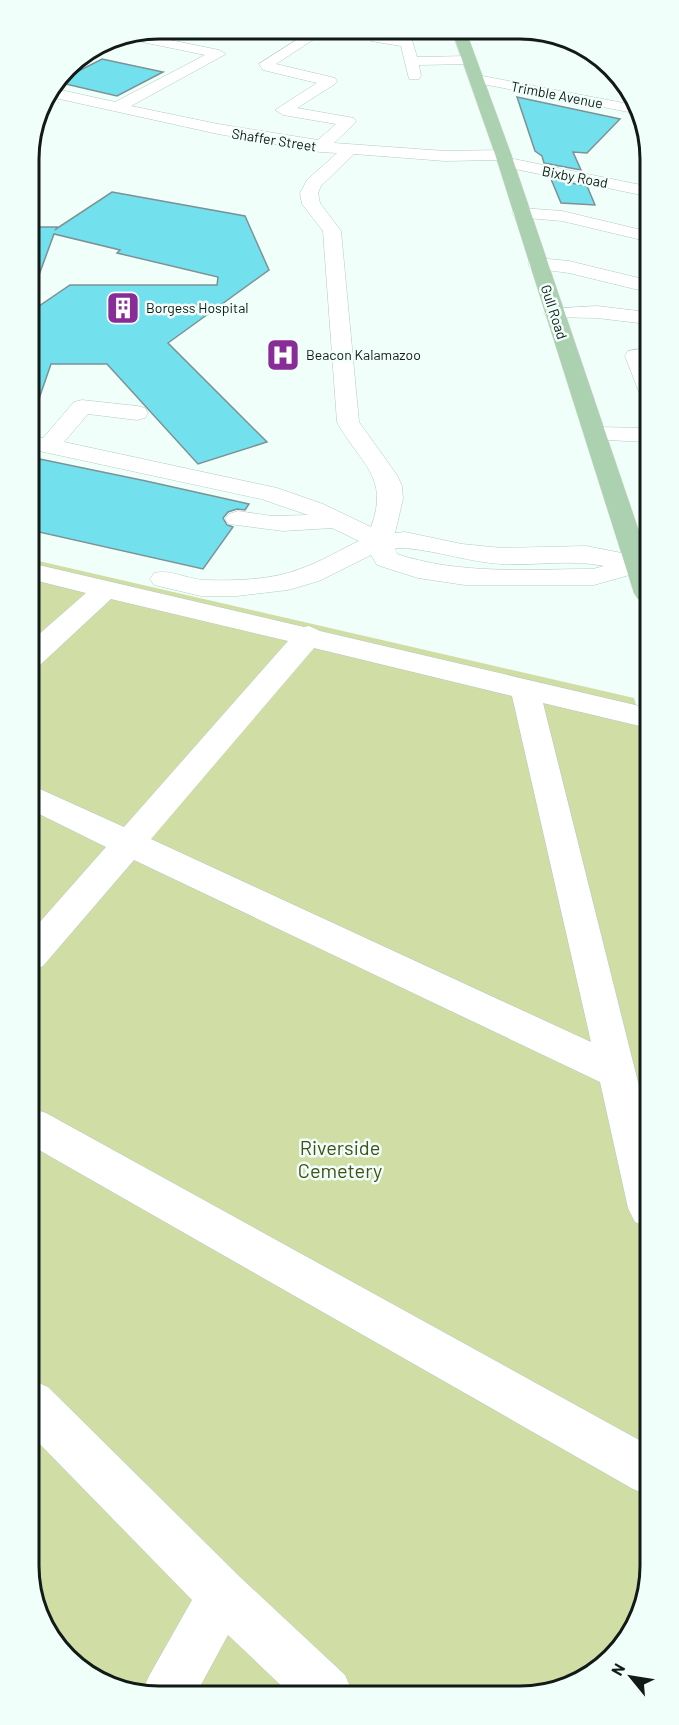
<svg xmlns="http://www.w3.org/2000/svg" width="679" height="1725" viewBox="0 0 679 1725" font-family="Barlow,sans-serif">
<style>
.green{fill:#d0dda4}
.building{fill:#73e0ed;stroke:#7c9295;stroke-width:1.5}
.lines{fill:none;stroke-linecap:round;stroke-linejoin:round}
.minor-casing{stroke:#b3cac3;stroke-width:1}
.major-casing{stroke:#d9dada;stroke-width:1}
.minor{fill:#fff;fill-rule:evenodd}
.major{fill:#acd1b0;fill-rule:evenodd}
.labels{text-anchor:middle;stroke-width:5;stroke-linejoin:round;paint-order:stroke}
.far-street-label{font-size:14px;fill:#121a18;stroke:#f1fffb}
.far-poi-label{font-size:14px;fill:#121a18;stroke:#f1fffb;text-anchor:start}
.near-park-label{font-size:20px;fill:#464f17;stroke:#f1fffb}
.rim{fill:none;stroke:#121a18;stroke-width:3}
</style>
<rect width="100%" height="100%" fill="#f1fffb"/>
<path class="green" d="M30,559l604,139 14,46 2,830 -27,72 -70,46 -419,2 -67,-36 -34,-59z"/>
<path class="building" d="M102,59l61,13 -46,24 -60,-14z
M517,97l103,22 -33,34 -14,-1 8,18 -37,-7 -2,-7 -7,-5z
M551,179l36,7 8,19 -34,-2z
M112,192l133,24 24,54 -101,73 99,99 -69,22 -91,-100h-56l-18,52 -3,-1 -1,-102 41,-28h147l1,-8 -101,-24 3,-3 -66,-16 -22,60h-3v-67h28l-1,2z
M30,457l116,24 103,23 -4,6 -8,-1 -9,3 -5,6 4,7 6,2 -30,42 -173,-39z"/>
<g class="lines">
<g class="minor-casing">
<path id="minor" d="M312,30h16l-52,34 59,14 2,3 -2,3 -38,24 57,10 2,3 -2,3 -20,19 111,8 58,-1 6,1 2,4 -2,3 137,28v10l-141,-29 -6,-1 -1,-6 -53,1 -91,-7 -33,32 -3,7 2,10 21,28 18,191 38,53 5,11 1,13 -8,34 10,-1 57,12 40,4 84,-2 61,12v12l-53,15h-129l-47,-7 -41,-13 -6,-10 -52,26 -31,9 -51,6h-36l-47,-11 -4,-6 4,-6c17,-4 32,6 50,7 30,1 68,0 96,-11 20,-7 40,-19 59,-28l-27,-13 -49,3 -54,-7 -4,-5 4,-5 9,-3 34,5 36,-1 -47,-16 -231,-50v-14l13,3 31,-36 8,-2 55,6 8,2 3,5 -3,5 -8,2 -49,-6 -24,28 213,46 46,16 48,23c19,-51 -11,-63 -34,-105l-14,-191 -21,-27 -2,-11 7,-13 30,-27 -17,-1 -102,-18 -172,-38 6,-8 63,14 90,-47 -87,-18 18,-4 83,17 7,4 -95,52 87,18 100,16 18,-16 -53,-9 -8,-5 42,-27 -54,-13 -4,-6zM395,548c31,-1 71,14 106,16 35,2 69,-5 103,2l-11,3c-66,0 -133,6 -196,-15z
M379,30h16l-6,6 23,4 5,17 53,-1 7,4 -7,4 -51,1 2,11 -2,3h-10l-8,-33 -30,-5 -2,-3z
M419,30h34l13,3 2,3 -7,4 -35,-6z
M479,31c32,-2 68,1 97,16l-90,-12z
M477,75l157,30 5,9 -167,-32 -2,-3 2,-3z
M521,208l41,3 84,20v10l-84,-20 -47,-4 -3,-4 3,-4z
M538,258l31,3 78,19v12l-78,-19 -38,-5 -3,-4 3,-4z
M597,306l50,6v12l-50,-6 -50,-1 -3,-4 3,-4z
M647,348v46l-8,-2 -14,-36 3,-5z
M595,427l52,1v14l-60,-3 -4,-5 4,-5z
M30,563l274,64 5,-1 11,5 328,77v20l-105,-25 106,423v102l-14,-6 -7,-14 -28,-126 -466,-222 -91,106 -12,5v-39l75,-85 -75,-37v-25l93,42 164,-186 -177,-42 -71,66 -10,2v-25l56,-49 -56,-14zM314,648l198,48 79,346 -440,-203z
M31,1108l15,5 604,333v50l-17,-7 -601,-343z
M32,1380l16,7 192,190 105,98 8,18h-64l-61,-58 -32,59h-55l8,-18 43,-76 -160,-164z"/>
</g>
<g class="major-casing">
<path id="major" d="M452,31h14l45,123 136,401v46l-9,-2 -4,-6 -139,-439z"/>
</g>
<use href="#minor" class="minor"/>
<use href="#major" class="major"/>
</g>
<defs>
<g id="building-square" transform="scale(1.725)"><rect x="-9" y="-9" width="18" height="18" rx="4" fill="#882c97" stroke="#f1fffb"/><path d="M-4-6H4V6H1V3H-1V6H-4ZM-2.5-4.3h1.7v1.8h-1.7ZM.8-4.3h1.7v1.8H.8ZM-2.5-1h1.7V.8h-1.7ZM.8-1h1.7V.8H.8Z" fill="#fff"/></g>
<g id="hospital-square" transform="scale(1.725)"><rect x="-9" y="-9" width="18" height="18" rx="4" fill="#882c97" stroke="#f1fffb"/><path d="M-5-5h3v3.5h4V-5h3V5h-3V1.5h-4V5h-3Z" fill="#fff"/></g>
</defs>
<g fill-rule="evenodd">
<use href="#building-square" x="123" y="308"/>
<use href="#hospital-square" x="283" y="355"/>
</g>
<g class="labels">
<g class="far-street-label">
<text transform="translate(557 95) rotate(11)" y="5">Trimble Avenue</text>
<text transform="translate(274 140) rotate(9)" y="5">Shaffer Street</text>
<text transform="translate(575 177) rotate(11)" y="5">Bixby Road</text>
<text transform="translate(554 312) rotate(72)" y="5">Gull Road</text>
</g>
<g class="far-poi-label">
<text x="146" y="313">Borgess Hospital</text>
<text x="306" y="360">Beacon Kalamazoo</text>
</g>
<g class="near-park-label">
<text x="340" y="1155">Riverside<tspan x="340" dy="23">Cemetery</tspan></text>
</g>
</g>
<path d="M0 0H679V1725H0ZM159 39H520A120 120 0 0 1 640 159V1566A120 120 0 0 1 520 1686H159A120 120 0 0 1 39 1566V159A120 120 0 0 1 159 39Z" fill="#f1fffb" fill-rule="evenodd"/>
<path class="rim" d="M159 39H520A120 120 0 0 1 640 159V1566A120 120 0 0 1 520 1686H159A120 120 0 0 1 39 1566V159A120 120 0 0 1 159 39Z"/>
<g transform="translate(631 1677) rotate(300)" stroke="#f1fffb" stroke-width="4.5" paint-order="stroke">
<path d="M0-4.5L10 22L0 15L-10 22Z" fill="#121a18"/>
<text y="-9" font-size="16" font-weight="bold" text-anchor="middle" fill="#121a18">N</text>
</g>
</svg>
